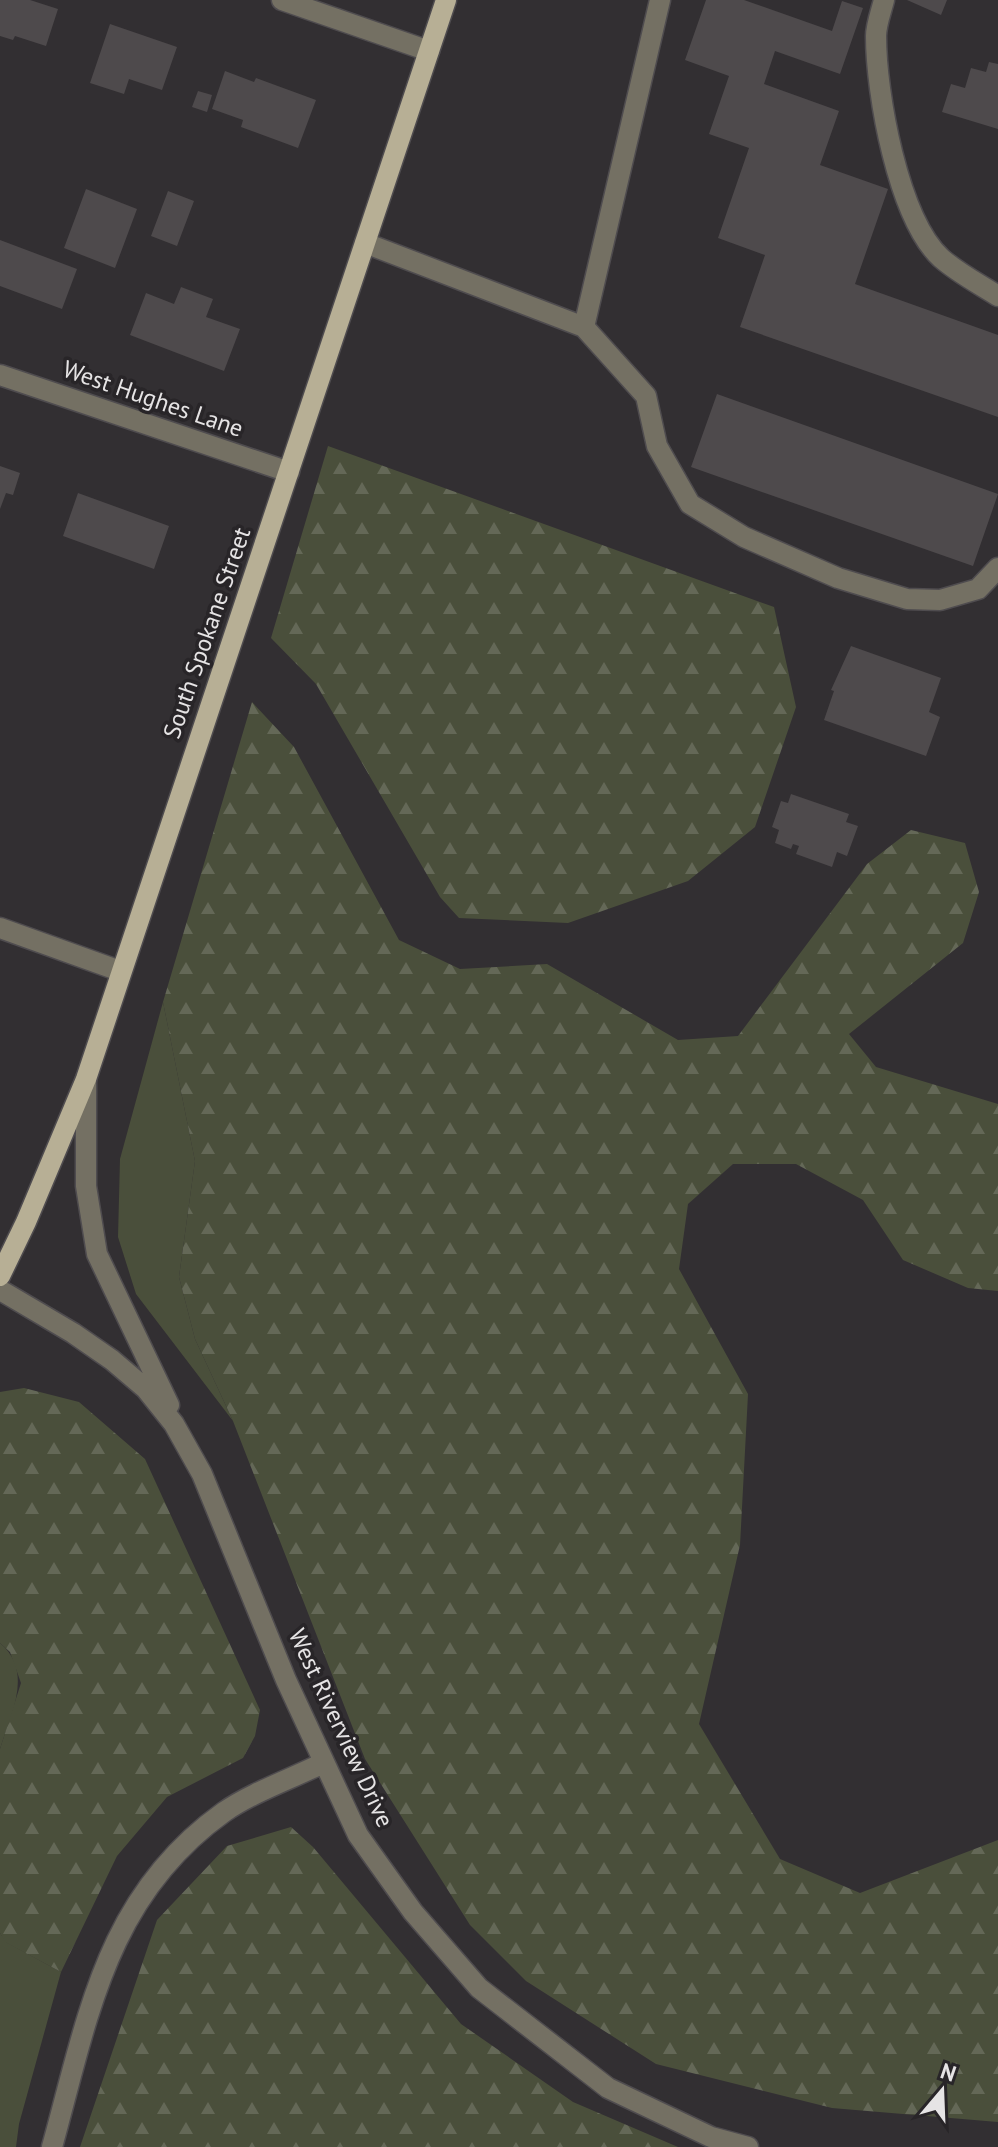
<svg xmlns="http://www.w3.org/2000/svg" width="998" height="2147" viewBox="0 0 998 2147" font-family="'PT Sans',sans-serif">
<style>
.green{fill:#4a4f3b}
.forest{fill:url(#forest-firs)}
.building{fill:#4e4a4c}
.lines{fill:none;stroke-linecap:round;stroke-linejoin:round}
.minor-casing{stroke:#4f4c4f;stroke-width:23}
.major-casing{stroke:#4f4c4f;stroke-width:23}
.minor{stroke:#747063;stroke-width:20}
.major{stroke:#b7af95;stroke-width:20}
.labels{text-anchor:middle;stroke-width:7;stroke-linejoin:round;paint-order:stroke}
.street-label{font-size:24px;fill:#e6e4e5;stroke:#282528}
</style>
<defs>
<pattern id="forest-firs" width="22" height="20" patternUnits="userSpaceOnUse" patternTransform="scale(2)"><rect width="22" height="20" fill="#4a4f3b"/><path d="M5 1l3.5 6h-7zM16 11l3.5 6h-7z" fill="#646857"/></pattern>
</defs>
<rect width="100%" height="100%" fill="#322f32"/>
<path class="green" d="M163,1002l32,159 -16,116 16,62 38,82 -97,-127 -18,-57 2,-78z
M0,1643c34,29 11,70 0,106z
M0,1933l6,9 55,30 -42,152 -3,23h-16z"/>
<path class="forest" d="M328,446l446,161 22,100 -41,120 -67,54 -120,42 -109,-5 -19,-21 -124,-213 -45,-46z
M252,702l42,45 105,193 61,29 87,-5 131,76 60,-4 129,-172 44,-34 54,13 14,49 -16,51 -114,91 27,33 122,37v187l-30,-3 -65,-28 -40,-60 -67,-36h-63l-45,40 -9,65 69,125 -8,151 -41,179 81,135 80,34 138,-53v282l-166,-14 -176,-44 -130,-83 -56,-56 -105,-166 -132,-338 -38,-82 -16,-62 16,-116 -32,-159z
M24,1388l55,14 66,57 115,251 -5,26 -12,22 -76,39 -50,59 -56,116 -56,-30 -5,-9v-184l21,-66 -11,-31 -10,-9v-251z
M291,1827l22,20 148,177 112,78 105,45h-598l77,-227 70,-74z"/>
<path class="building" d="M0,0h30l28,9 -12,37 -31,-10 -2,4 -13,-4z
M706,0h38l88,31 10,-30 21,7 -23,66 -65,-23 -11,33 75,27 -19,54 68,24 -33,95 143,51v82l-258,-90 25,-72 -47,-17 31,-90 -40,-14 20,-58 -44,-16z
M907,0h40l-6,15z
M110,24l67,23 -15,43 -33,-11 -5,15 -34,-11z
M989,62l9,2v65l-56,-17 9,-28 14,4 6,-20 15,4z
M225,71l29,11 2,-4 60,22 -18,48 -57,-21 2,-7 -31,-11z
M198,91l14,4 -5,17 -15,-5z
M86,189l51,20 -22,59 -51,-20z
M168,191l26,10 -17,45 -26,-10z
M0,240l77,29 -15,40 -62,-23z
M181,287l32,12 -7,18 34,12 -16,42 -94,-36 16,-42 28,11z
M717,394l281,100 -25,72 -282,-99z
M0,466l20,7 -7,22 -7,-2 -6,16z
M78,493l91,33 -15,43 -91,-33z
M851,646l90,32 -12,34 11,5 -14,39 -102,-36 10,-29 -3,-1z
M791,794l58,20 -3,8 12,4 -11,30 -10,-4 -5,15 -36,-13 3,-8 -6,-2 -2,5 -16,-6 4,-13 -7,-3 9,-26 7,2z"/>
<g class="lines">
<g class="minor-casing">
<path id="minor" d="M282,0l147,51
M884,0c-3,12 -8,25 -8,36 0,57 22,182 65,222 17,15 38,26 57,38
M365,243l219,84 62,69 11,50 33,58 54,33 94,41 69,21 33,1 38,-11 20,-21
M584,327l76,-327
M0,375l289,97
M0,928l120,43
M86,1079v107l11,68 72,151
M0,1290l73,43 39,27 34,29 28,35 28,50 84,206 72,155 55,77 66,76 129,100 103,49 37,10
M52,2147c36,-130 54,-251 172,-335 29,-20 67,-33 99,-49"/>
</g>
<g class="major-casing">
<path id="major" d="M0,1276l26,-54 60,-143 360,-1079"/>
</g>
<use href="#minor" class="minor"/>
<use href="#major" class="major"/>
</g>
<g class="labels">
<g class="street-label">
<text transform="translate(153 399) rotate(19)" y="8">West Hughes Lane</text>
<text transform="translate(207 633) rotate(-71)" y="8">South Spokane Street</text>
<text transform="translate(341 1728) rotate(65)" y="8">West Riverview Drive</text>
</g>
</g>
<g transform="translate(942 2091) rotate(19)" stroke="#282528" stroke-width="6" paint-order="stroke">
<path d="M0-6L14 30L0 20L-14 30Z" fill="#e6e4e5"/>
<text y="-12" font-size="22" font-weight="bold" text-anchor="middle" fill="#e6e4e5">N</text>
</g>
</svg>
